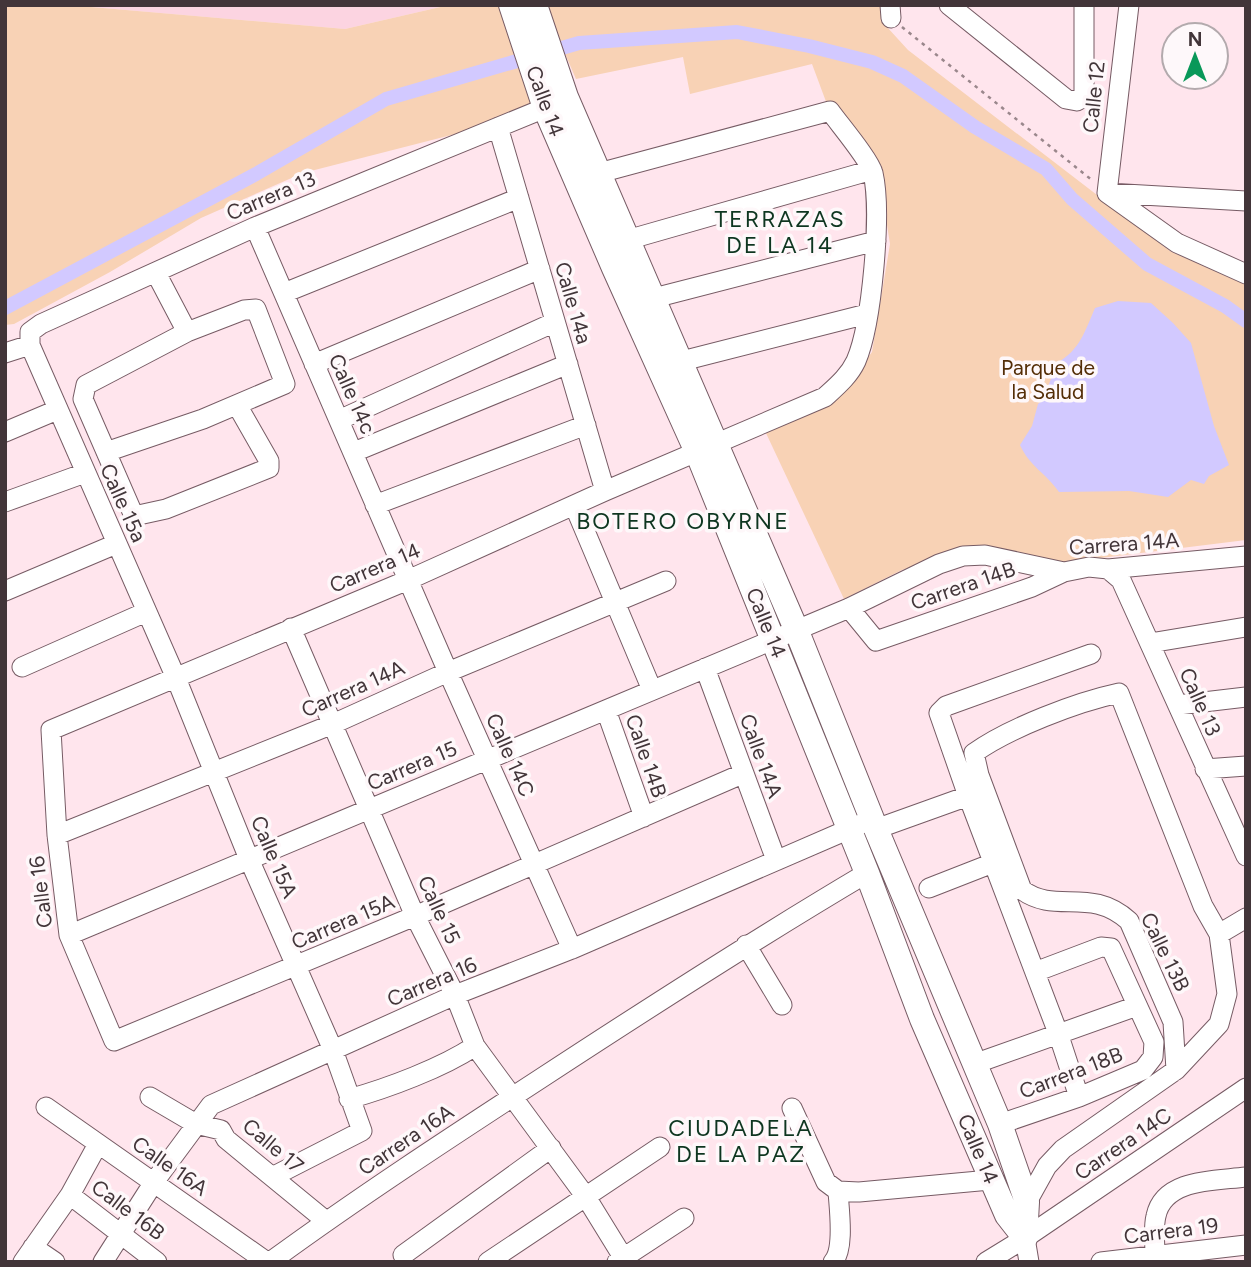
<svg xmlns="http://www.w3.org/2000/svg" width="1251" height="1267" viewBox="0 0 1251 1267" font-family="Figtree,sans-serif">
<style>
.built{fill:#fcd4e1}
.green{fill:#f8d2b5}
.water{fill:#d2c9ff}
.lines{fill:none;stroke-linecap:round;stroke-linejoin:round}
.canal{stroke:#d2c9ff;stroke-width:14}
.minor-casing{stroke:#765b64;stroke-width:21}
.major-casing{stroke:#765b64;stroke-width:26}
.path{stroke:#9a878c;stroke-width:2.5;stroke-dasharray:3.5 5;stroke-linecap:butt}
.minor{stroke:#fff;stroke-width:19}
.major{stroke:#fff;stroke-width:24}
.labels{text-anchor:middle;stroke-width:7;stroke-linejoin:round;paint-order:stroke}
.street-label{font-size:21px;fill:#423539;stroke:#fef8fa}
.park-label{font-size:21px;fill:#532d06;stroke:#fef8fa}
.neighbourhood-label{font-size:23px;letter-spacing:2px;fill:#0e3620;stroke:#fef8fa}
</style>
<rect width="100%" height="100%" fill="#ffe5ed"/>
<path class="built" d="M68,5h381l-104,24z"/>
<path class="green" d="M5,5h63l277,24 104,-24h62l34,103 -74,22 -168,43 -102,45 -91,54 -96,52 -9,1z
M544,5l342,2 1,20 21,23 262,201 76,34v255l-186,23 -83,-17 -75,24 -58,29 -79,-168 70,-30 37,-49 18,-108 -12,-76 -50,-61 -16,-43 -122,30 -7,-37 -107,22z"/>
<path class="water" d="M1118,301l33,2 22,20 18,20 23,83 15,39 -20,11 -5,8 -13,-4 -23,17 -39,-6 -70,1c-13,-19 -29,-25 -39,-47l12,-19 6,-22 5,-4 14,-37c23,-13 28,-32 38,-55z"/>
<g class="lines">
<path class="canal" d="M5,308l251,-134 130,-75 193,-56 158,-11 72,14 63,16 31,14 72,51 71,42 26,30 75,65 78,42 21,15"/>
<g class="minor-casing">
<path id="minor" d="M890,5l1,13
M949,5l117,94 11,2 7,-5v-91
M498,127l107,364
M599,173l231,-62c10,14 39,48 43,62 9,39 -1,151 -17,188 -7,15 -19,25 -31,36l-220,94 -197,89 -357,150 6,105 12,100 45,106 301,-125 327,-142
M1107,193l22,-188
M1107,193l70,50 69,31
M1108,193l138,8
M255,227l193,445 124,277
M627,240l245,-70
M156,273l31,59 -101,53 -3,14 51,117 32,-7 103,-41v-7l-32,-56
M284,293l235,-95
M654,298l222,-57
M5,353l25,-8
M682,361l185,-47
M314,364l226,-95
M339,420l216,-98
M5,432l52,-22
M106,452l97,-33 82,-35 -29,-75 -12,1 -57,22
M354,452l214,-88
M5,502l80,-29
M375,505l211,-80
M574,505l78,185
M1108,569l13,11 125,276
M5,591l111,-47
M849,608l27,33 156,-54 32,-15
M291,628l124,288 40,79 20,51 111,151 40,65
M1150,643l96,-16
M22,667l124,-55
M705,668l71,192
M1178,705l68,-8
M606,710l38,107
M1205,769l41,-3
M876,829l92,-33
M57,835l276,-111 115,-52 218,-91
M929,888l64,-25
M1219,934l27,-16
M69,935l780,-327 90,-44 24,-8 22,-1 79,17 25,-5 19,2 138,-13
M746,945l36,60
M974,1064l163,-58
M150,1097l46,27 25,6 5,9 100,82
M1079,1097l-21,-64 -90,-237 -29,-83 7,-7 145,-52
M349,1099c39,-11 93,-31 126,-53
M46,1107l221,155
M792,1108l34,74 12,9 21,1 131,-12
M1000,1124l79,-27 64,-27 10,-13 1,-15 -43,-94 -10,-1 -66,25
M274,1176l88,-45 -29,-81 -84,-191 -73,-181 -146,-333v-13l11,-8 214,-97 290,-119
M70,1195l87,67
M1027,1202l20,-36 16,-17 113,-79 43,-46 8,-30 -8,-60 -16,-28 -84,-213c-42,9 -110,35 -145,60l5,22 43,115c34,25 68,-4 107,31l44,101 3,48
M1025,1238l4,24
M33,1247l22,15
M403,1255l148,-107
M1155,1255c0,-12 -2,-27 1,-39 8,-38 60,-35 90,-39
M23,1262l47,-67 28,-51
M103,1262l51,-80 57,-77 244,-110 117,-46 289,-125
M270,1262c89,-65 181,-125 273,-185 107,-70 214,-139 324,-204
M488,1262l172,-115
M617,1262l67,-44
M833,1262c12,-13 6,-53 5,-71
M986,1262l39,-24 221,-150
M1101,1262l145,-17"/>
</g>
<g class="major-casing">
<path id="major" d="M511,5l34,103 69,160 83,184 170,421 55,146 85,196 18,23
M535,5l31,92 230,532 80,200 124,295 27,78 -2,36"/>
</g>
<path class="path" d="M902,27l191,154"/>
<use href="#minor" class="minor"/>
<use href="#major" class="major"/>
</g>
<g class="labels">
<g class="street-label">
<text transform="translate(1094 97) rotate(-84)" y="7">Calle 12</text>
<text transform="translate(545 101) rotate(70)" y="7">Calle 14</text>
<text transform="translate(271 196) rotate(-23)" y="7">Carrera 13</text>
<text transform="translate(573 303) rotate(74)" y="7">Calle 14a</text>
<text transform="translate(352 394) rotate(66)" y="7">Calle 14c</text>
<text transform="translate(123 503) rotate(66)" y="7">Calle 15a</text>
<text transform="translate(1124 544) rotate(-4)" y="7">Carrera 14A</text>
<text transform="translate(375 568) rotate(-23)" y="7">Carrera 14</text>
<text transform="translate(963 586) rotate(-19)" y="7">Carrera 14B</text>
<text transform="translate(766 623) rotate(68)" y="7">Calle 14</text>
<text transform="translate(353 689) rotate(-24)" y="7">Carrera 14A</text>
<text transform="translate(1200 702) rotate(66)" y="7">Calle 13</text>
<text transform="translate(510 755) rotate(66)" y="7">Calle 14C</text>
<text transform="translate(646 756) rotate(71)" y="7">Calle 14B</text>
<text transform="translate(761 756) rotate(70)" y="7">Calle 14A</text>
<text transform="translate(412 766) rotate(-23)" y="7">Carrera 15</text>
<text transform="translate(274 857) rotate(67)" y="7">Calle 15A</text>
<text transform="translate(41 892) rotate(-97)" y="7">Calle 16</text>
<text transform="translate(439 910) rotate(65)" y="7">Calle 15</text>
<text transform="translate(343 922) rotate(-23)" y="7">Carrera 15A</text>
<text transform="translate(1165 952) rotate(64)" y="7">Calle 13B</text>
<text transform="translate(432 982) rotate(-23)" y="7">Carrera 16</text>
<text transform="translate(1071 1073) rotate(-21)" y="7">Carrera 18B</text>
<text transform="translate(406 1140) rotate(-34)" y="7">Carrera 16A</text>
<text transform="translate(1123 1144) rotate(-34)" y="7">Carrera 14C</text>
<text transform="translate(273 1146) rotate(40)" y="7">Calle 17</text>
<text transform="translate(978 1149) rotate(67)" y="7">Calle 14</text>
<text transform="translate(170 1166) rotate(35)" y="7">Calle 16A</text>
<text transform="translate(128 1210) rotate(37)" y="7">Calle 16B</text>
<text transform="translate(1171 1231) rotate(-7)" y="7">Carrera 19</text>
</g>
<g class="park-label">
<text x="1048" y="375">Parque de<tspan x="1048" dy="24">la Salud</tspan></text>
</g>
<g class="neighbourhood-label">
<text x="780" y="227">TERRAZAS<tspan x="780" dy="26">DE LA 14</tspan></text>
<text x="683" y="529">BOTERO OBYRNE</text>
<text x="741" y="1136">CIUDADELA<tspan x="741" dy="26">DE LA PAZ</tspan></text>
</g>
</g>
<rect width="1251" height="1267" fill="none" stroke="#423539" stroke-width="14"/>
<g transform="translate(1195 56)"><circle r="33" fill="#fef8fa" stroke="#b3aaad" stroke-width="2"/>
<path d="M0-5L12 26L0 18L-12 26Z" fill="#099859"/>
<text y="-10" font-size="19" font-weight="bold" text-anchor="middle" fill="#423539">N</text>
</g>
</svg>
